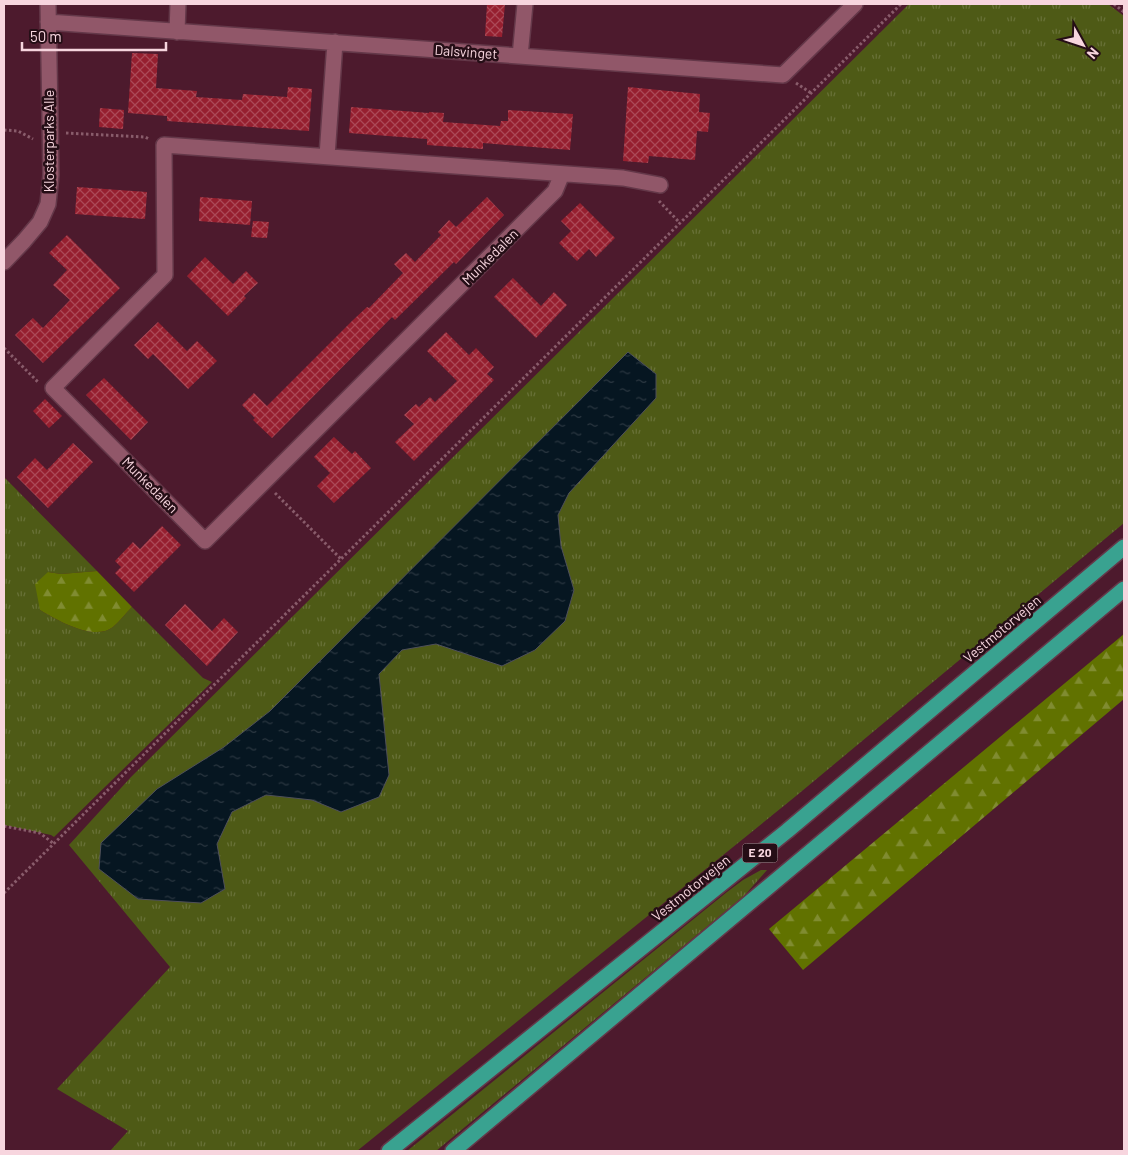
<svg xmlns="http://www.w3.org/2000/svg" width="1128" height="1155" viewBox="0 0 1128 1155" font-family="Barlow,sans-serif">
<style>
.grass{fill:url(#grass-tufts)}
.forest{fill:url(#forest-firs)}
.water{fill:url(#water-ripples);stroke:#4e4f5a}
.building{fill:url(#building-cross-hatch)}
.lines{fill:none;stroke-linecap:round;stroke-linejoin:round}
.minor-casing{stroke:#643849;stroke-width:18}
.highway-casing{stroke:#643849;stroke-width:18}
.path{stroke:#895c6b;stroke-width:3;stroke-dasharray:2.5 2.5;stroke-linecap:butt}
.minor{stroke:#915769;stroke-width:15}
.highway{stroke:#39a290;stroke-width:15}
.labels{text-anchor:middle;stroke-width:5;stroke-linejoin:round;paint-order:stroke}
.shield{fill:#250e16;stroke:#b899a2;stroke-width:1}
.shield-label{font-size:12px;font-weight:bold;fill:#f7d5de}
.street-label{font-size:14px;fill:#f7d5de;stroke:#250e16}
</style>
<defs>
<pattern id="grass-tufts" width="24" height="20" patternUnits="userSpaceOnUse" patternTransform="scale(1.25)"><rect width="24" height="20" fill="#4e5a16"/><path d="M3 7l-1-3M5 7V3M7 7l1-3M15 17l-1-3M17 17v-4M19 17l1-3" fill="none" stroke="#687137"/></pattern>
<pattern id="forest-firs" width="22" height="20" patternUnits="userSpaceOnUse" patternTransform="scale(1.25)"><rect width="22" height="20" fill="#617200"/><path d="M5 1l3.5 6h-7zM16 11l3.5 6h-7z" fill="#808c31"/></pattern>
<pattern id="water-ripples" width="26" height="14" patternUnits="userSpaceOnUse" patternTransform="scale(1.25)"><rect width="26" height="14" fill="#061621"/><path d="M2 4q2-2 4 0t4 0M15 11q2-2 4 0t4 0" fill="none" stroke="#2b3741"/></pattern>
<pattern id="building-cross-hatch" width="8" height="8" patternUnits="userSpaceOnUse" patternTransform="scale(1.25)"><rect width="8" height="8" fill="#961f2f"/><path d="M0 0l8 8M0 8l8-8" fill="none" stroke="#ab4957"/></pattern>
</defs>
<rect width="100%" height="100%" fill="#4d1a2d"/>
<path class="grass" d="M909,4h199l16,12v507l-328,273 -439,355h-247l18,-20 -71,-42 113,-122 -101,-122 62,-68z
M4,477l93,94 -36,3 -13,-2 -8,38c17,10 54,32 73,17 7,-6 13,-14 19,-20l71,71 9,4 -158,155 -3,-2 -47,-10z
M761,870h6l-23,26 -308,255h-29l320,-259 16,-12z"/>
<path class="forest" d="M97,571l35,36c-6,6 -12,14 -19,20 -19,15 -56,-7 -73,-17l-5,-26 13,-12 13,2z
M1124,634v65l-321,271 -34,-41z"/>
<path class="water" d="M628,352l28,22v24l-87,95 -11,22 3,31 13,44 -9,31 -30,29 -33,16 -66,-22 -34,6 -23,24 10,101 -10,22 -38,15 -29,-12 -46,-5 -34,17 -15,32 8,45 -24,14 -63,-4 -39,-30 2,-26 56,-54 67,-42 46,-36z"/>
<path class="building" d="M487,4h18l-3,33 -17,-1z
M132,53l26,1 -2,34 41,3 -1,6 46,3 1,-6 44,3 1,-10 24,2 -3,42 -142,-10v-5l-39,-3z
M628,87l72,7 -1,18 11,1 -2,19 -11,-1 -2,29 -46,-4 -1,7 -25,-2z
M351,107l78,6v-1l15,1 -1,9 57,4 1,-5h7v-11l65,4 -3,36 -87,-7v6l-56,-4v-6l-78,-6z
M100,108l24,2 -1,19 -24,-2z
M77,187l70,5 -2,27 -70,-5z
M200,197l52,4 -2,24 -51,-4z
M487,197l17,18 -48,49 -2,-2 -59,58 -3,-3 -120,121 -19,-18 2,-2 -13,-13 12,-12 13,13 86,-86 14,-13 2,1 34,-35 -9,-9 12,-11 9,9 26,-27 -3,-3 11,-12 7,7z
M580,203l35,35 -19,19 -7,-8 -12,12 -18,-18 12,-12 -10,-10z
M253,221l16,1 -2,16 -16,-1z
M67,235l53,53 -77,75 -28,-28 18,-17 10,10 27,-28 -17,-15 14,-15 -18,-17z
M205,257l28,27 13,-13 12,12 -14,13 2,2 -18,18 -41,-40z
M513,278l28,28 13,-14 13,13 -31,33 -42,-41z
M158,322l29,29 10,-10 20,20 -29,28 -35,-35 -5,5 -14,-14z
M446,332l23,23 7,-7 18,19 -7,7 7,6 -80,81 -19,-19 19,-18 -10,-9 12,-11 3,3 11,-10 5,5 22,-21 -30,-30z
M104,378l44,44 -17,18 -45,-45z
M45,399l17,17 -13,12 -16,-17z
M334,437l18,17 3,-3 16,17 -37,35 -17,-17 13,-13 -16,-16z
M73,443l20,19 -45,46 -31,-31 18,-19 12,12z
M162,526l19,19 -47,47 -19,-19 6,-6 -6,-6 18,-19 7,7z
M185,604l27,27 12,-13 14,14 -31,34 -42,-41z"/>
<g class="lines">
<g class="minor-casing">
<path id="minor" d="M48,22l735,53 72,-71
M177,32l1,-28
M520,56l5,-52
M327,156l8,-114
M562,174l-7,17 -350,350 -152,-153 112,-113 -1,-130 459,33 37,7
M4,262l20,-21 16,-19 8,-18 3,-29 -3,-171"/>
</g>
<g class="highway-casing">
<path id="highway" d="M389,1151l398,-320 337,-284
M453,1151l671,-562"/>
</g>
<path class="path" d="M1114,4l10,8
M796,83l15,10
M4,130l14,1 15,8
M66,133l79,4 4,2
M659,201l20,21
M4,348l34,34
M275,493l66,66
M4,826l36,7 14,11
M4,893l897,-889"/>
<use href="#minor" class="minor"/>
<use href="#highway" class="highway"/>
</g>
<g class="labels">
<rect class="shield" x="742.5" y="843.5" width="35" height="19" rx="4"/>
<g class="shield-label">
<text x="760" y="857">E 20</text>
</g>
<g class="street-label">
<text transform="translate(466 52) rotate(4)" y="5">Dalsvinget</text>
<text transform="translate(49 141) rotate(-90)" y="5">Klosterparks Alle</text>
<text transform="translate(490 257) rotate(-45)" y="5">Munkedalen</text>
<text transform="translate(150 485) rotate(45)" y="5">Munkedalen</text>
<text transform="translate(1002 629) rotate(-40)" y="5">Vestmotorvejen</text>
<text transform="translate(691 888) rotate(-39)" y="5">Vestmotorvejen</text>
</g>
</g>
<rect width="1128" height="1155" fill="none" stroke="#f7d5de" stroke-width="10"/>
<g transform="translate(1083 45) rotate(130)" stroke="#250e16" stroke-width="4" paint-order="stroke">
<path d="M0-4L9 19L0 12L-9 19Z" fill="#f7d5de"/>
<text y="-8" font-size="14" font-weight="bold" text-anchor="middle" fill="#f7d5de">N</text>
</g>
<path d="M22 42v8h144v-8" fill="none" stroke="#f7d5de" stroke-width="2.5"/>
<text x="30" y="42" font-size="15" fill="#f7d5de" stroke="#250e16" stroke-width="4" paint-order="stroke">50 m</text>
</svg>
